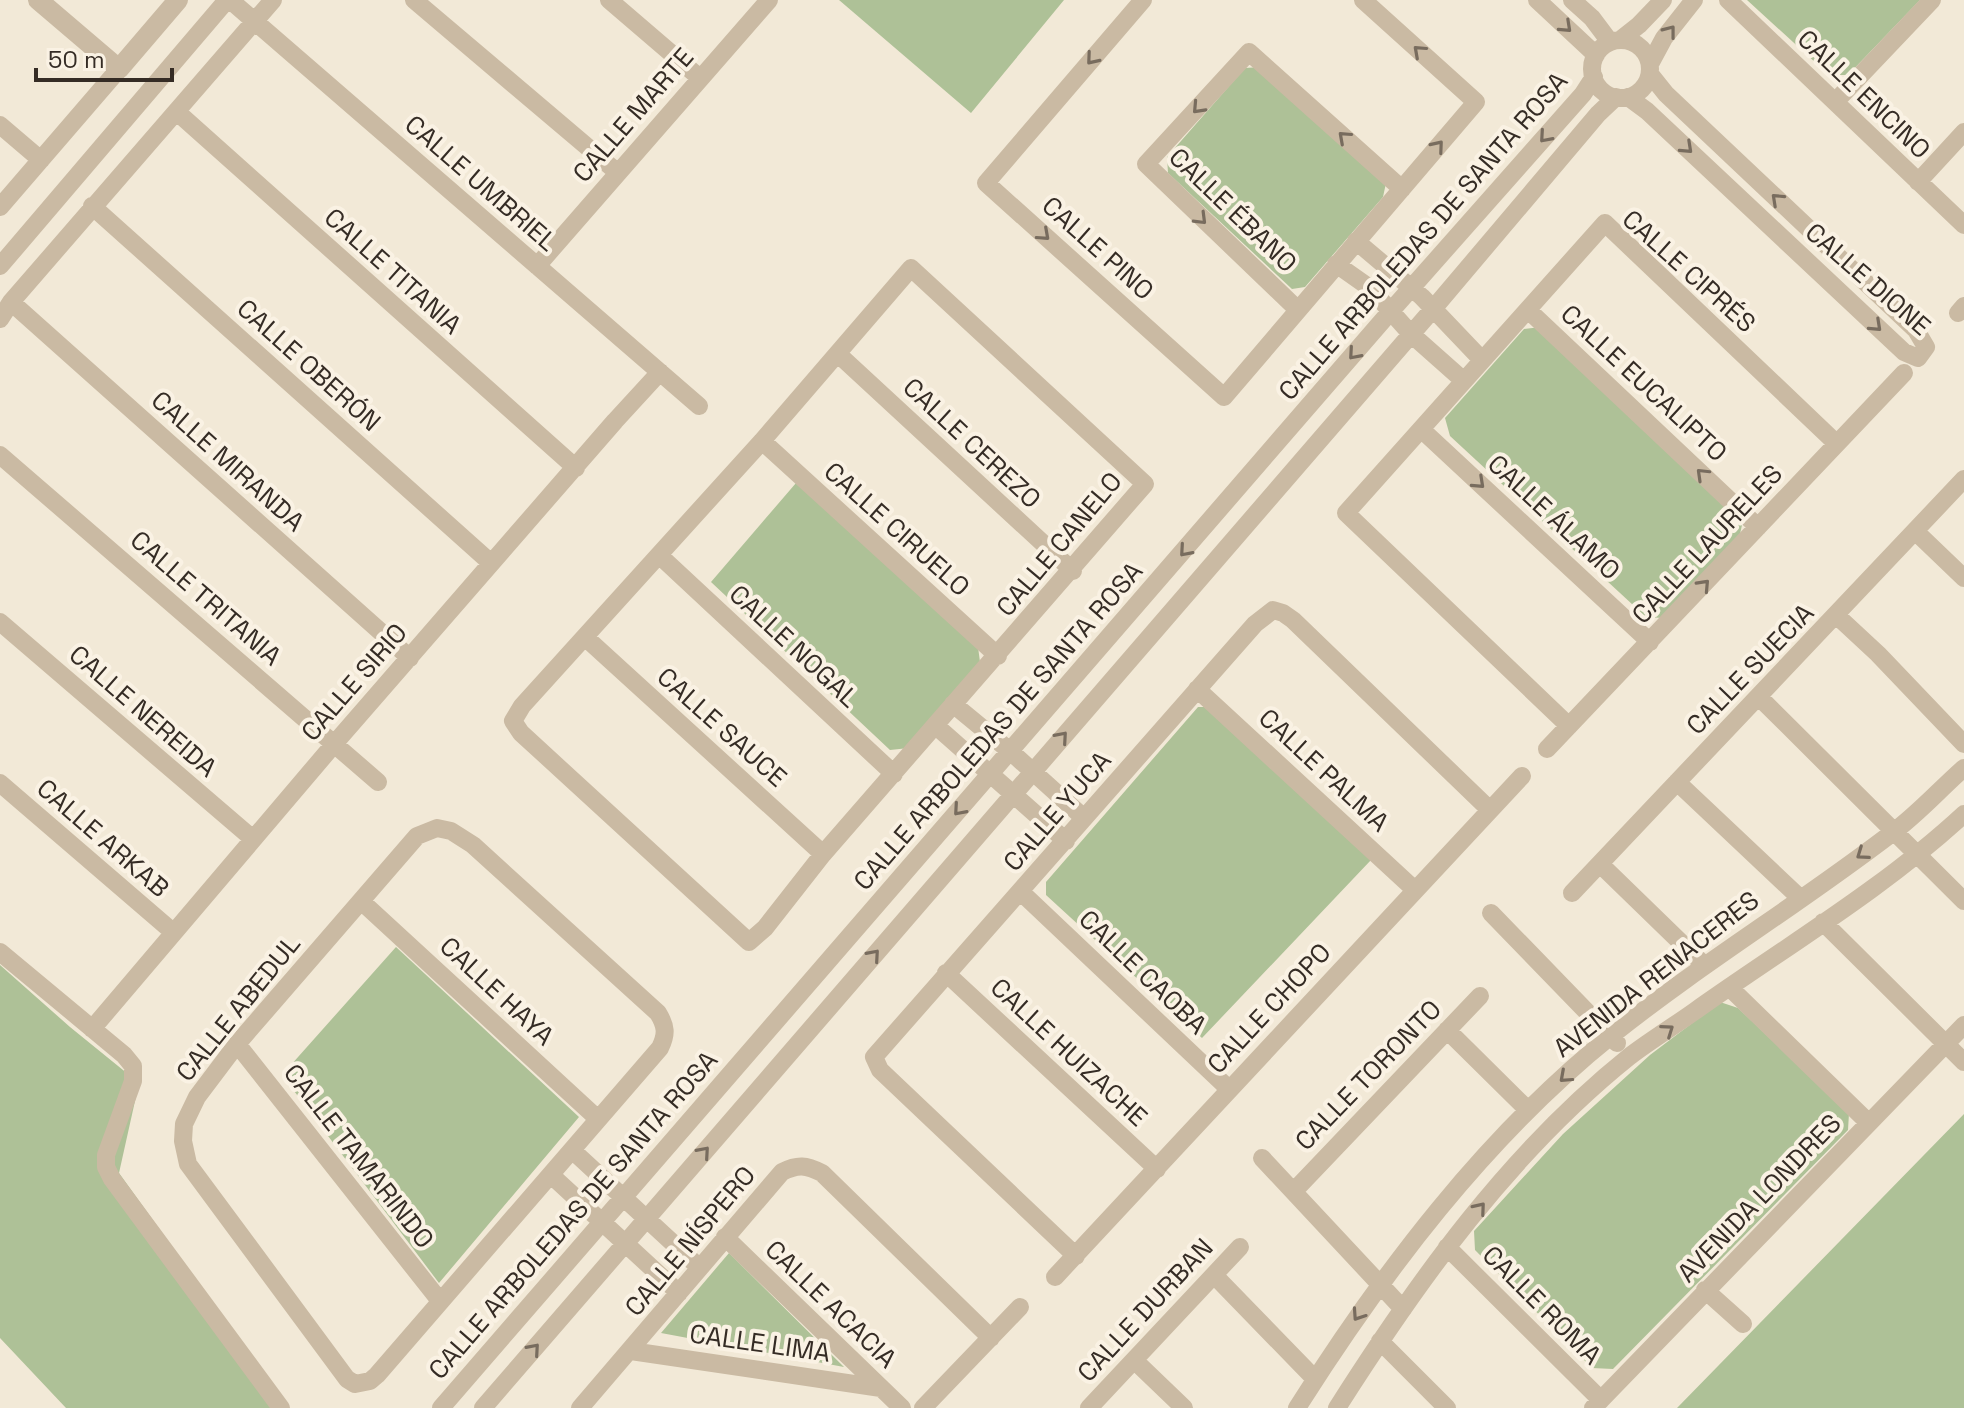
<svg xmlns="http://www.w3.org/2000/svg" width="1964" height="1408" viewBox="0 0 1964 1408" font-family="'Space Grotesk',sans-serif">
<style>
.green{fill:#aec197}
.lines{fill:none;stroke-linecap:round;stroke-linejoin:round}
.minor{stroke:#cabaa3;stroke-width:18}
.tertiary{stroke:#cabaa3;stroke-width:20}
.oneway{stroke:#786c5e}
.labels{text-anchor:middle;stroke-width:8;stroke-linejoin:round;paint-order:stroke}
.street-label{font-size:26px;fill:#352c25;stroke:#faf2e4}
</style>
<rect width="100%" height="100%" fill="#f2e9d7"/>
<path class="green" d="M839,0h225l-93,113z
M1747,0h173l-72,75h-19z
M1261,67l125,116 -3,14 -78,90 -13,2 -124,-116 -1,-16 78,-89z
M1541,327l203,189 -4,18 -77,84 -17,-1 -196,-181 -5,-18 79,-89z
M796,483l182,164 2,15 -71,86 -19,2 -179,-168z
M1198,707h12l161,153 -169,178 -156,-143v-13z
M396,947l183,170 -140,166 -157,-208z
M0,965l70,62 69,56 -20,90 169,235h-222l-66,-70z
M1720,1002l18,6 111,105 -1,17 -235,239 -21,-1 -117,-118 -1,-19 89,-97 87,-79z
M1964,1114v294h-287z
M729,1253l115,114 -183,-34z"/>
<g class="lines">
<path class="minor" d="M230,0l469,406
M414,0l203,172
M609,0l91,78
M1143,0l-157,183 238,214 252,-295 -113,-102
M1537,0l59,55
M1572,0l20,18 18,24
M1728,0l236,225
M1620,40l19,-15 24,-25
M1592 69a29 29 0 1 1 58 0a29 29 0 1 1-58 0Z
M1650,64l14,-26 30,-38
M1628,97l19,14 257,241 14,6 8,-11 -10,-17 -250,-236 -16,-20
M1835,102l97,-102
M177,112l399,356
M0,125l41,35
M1918,182l46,-50
M92,206l399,357
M0,207l119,-138
M1356,241l66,56 60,63
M1336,264l34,24 41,46 53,47
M0,266l227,-266
M537,266l232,-266
M911,268l234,216 -322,370 -58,74 -16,14 -228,-209 -8,-12 9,-15 240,-265z
M11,302l399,356
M1297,309l-151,-145 103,-112 153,137
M1528,310l230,217
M1958,313l6,-7
M0,319l11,-17 262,-302
M838,354l235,217
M1422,430l228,212
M762,441l236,215
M0,455l378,327
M1915,531l49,47
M660,556l234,218
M1836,615l42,39 86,90
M0,622l253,217
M586,638l237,216
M1197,689l218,201
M1759,697l205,204
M953,704l57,47 74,67
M936,726l130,115
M1569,726l-223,-213 259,-290 231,220
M1547,749l357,-376
M1677,782l123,116
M0,783l173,149
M437,828l14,3 22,14 185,168c8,13 9,21 2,35l-283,327 -7,6 -15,3 -8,-5 -159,-215 -5,-23 1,-17 13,-27 40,-53 180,-208z
M1600,864l104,101
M1021,892l208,197
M1572,893l392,-414
M361,901l237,218
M1491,913l126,130
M1823,922l141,140
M0,952l124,103 9,11v15l-27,74v12l6,12 169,229
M946,973l211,196
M1729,987l140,136
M92,1029l243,-286 280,-322 45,-49
M1447,1030l81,80
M237,1044l203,257
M573,1151l127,117
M1262,1158l141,151
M551,1175l128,118
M1294,1191l186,-195
M725,1237l177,171
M1447,1247l154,153
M1076,1256l-196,-186 -6,-13 381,-433 18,-14 10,3 10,7 197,190
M1214,1275l101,104
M1055,1277l467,-501
M1705,1290l38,34
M1380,1341l67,67
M631,1351l250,37
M1134,1360l50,48
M441,1408l949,-1096 193,-218 11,-17
M483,1408l950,-1099 165,-195 18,-17
M580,1408l202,-236c16,-8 24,-7 40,1l169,165
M923,1408l97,-101
M1089,1408l151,-161
M1297,1408c86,-136 189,-272 315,-373 90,-72 189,-132 280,-202 26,-19 48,-44 72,-65
M1337,1408c82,-129 173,-256 293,-352 21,-16 44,-30 65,-45 90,-64 188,-122 269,-197
M1593,1408l371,-383"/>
<path class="tertiary" d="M38,0l81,69 59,-69"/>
</g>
<defs><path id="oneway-chevron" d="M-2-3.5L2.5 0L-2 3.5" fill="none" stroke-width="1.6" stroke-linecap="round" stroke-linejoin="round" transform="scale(2)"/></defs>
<g class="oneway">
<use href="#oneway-chevron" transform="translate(1566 27) rotate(43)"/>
<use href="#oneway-chevron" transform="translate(1670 31) rotate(-52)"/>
<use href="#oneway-chevron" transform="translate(1419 51) rotate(-138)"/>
<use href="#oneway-chevron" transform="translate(1092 59) rotate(130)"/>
<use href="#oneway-chevron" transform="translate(1198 108) rotate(133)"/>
<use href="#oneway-chevron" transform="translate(1344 137) rotate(-138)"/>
<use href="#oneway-chevron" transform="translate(1545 137) rotate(131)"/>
<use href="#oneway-chevron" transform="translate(1438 146) rotate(-50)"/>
<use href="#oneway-chevron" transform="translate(1687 148) rotate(43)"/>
<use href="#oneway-chevron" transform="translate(1777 199) rotate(-137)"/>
<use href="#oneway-chevron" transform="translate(1201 219) rotate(45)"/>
<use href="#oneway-chevron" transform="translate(1044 235) rotate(42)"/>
<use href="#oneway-chevron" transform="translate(1876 326) rotate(43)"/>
<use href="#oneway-chevron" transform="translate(1354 354) rotate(131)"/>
<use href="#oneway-chevron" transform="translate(1702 474) rotate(-136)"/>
<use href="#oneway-chevron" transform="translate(1479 483) rotate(43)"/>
<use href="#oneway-chevron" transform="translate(1185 551) rotate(131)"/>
<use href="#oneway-chevron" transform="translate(1704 585) rotate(-47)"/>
<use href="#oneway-chevron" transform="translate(1062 737) rotate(-49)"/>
<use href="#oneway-chevron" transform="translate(959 810) rotate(131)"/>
<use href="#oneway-chevron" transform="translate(1862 854) rotate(145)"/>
<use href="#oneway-chevron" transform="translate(874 955) rotate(-49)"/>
<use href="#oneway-chevron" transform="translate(1668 1030) rotate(-35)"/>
<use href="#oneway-chevron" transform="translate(1565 1077) rotate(138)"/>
<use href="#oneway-chevron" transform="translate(704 1152) rotate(-49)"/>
<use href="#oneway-chevron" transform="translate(1480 1208) rotate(-50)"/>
<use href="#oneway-chevron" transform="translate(1358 1315) rotate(124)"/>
<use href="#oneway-chevron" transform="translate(534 1349) rotate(-49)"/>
</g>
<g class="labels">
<g class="street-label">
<text transform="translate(1864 94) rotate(44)" y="9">CALLE ENCINO</text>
<text transform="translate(633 115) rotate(-49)" y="9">CALLE MARTE</text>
<text transform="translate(481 183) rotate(41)" y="9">CALLE UMBRIEL</text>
<text transform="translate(1233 210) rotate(44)" y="9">CALLE ÉBANO</text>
<text transform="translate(1423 236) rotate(-49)" y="9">CALLE ARBOLEDAS DE SANTA ROSA</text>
<text transform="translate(1098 248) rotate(42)" y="9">CALLE PINO</text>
<text transform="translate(393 271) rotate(42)" y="9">CALLE TITANIA</text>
<text transform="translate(1689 271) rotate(42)" y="9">CALLE CIPRÉS</text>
<text transform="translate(1868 279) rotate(41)" y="9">CALLE DIONE</text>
<text transform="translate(309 365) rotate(42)" y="9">CALLE OBERÓN</text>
<text transform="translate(1644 383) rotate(43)" y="9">CALLE EUCALIPTO</text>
<text transform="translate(972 443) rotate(43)" y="9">CALLE CEREZO</text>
<text transform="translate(228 461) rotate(42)" y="9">CALLE MIRANDA</text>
<text transform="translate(1554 517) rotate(43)" y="9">CALLE ÁLAMO</text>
<text transform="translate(897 529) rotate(42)" y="9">CALLE CIRUELO</text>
<text transform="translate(1059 544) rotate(-50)" y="9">CALLE CANELO</text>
<text transform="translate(1707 544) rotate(-47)" y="9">CALLE LAURELES</text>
<text transform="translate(206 598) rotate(41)" y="9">CALLE TRITANIA</text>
<text transform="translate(794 646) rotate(43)" y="9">CALLE NOGAL</text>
<text transform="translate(1750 669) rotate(-46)" y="9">CALLE SUECIA</text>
<text transform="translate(354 682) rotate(-49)" y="9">CALLE SIRIO</text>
<text transform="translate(143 711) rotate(41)" y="9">CALLE NEREIDA</text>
<text transform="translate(998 726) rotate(-49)" y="9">CALLE ARBOLEDAS DE SANTA ROSA</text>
<text transform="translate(722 727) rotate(42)" y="9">CALLE SAUCE</text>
<text transform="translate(1324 770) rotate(43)" y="9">CALLE PALMA</text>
<text transform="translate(1057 811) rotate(-49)" y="9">CALLE YUCA</text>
<text transform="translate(103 838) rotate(41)" y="9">CALLE ARKAB</text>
<text transform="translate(1143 972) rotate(44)" y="9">CALLE CAOBA</text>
<text transform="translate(1656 974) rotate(-38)" y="9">AVENIDA RENACERES</text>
<text transform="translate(497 991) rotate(43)" y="9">CALLE HAYA</text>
<text transform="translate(238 1008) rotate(-51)" y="9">CALLE ABEDUL</text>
<text transform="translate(1269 1008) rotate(-47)" y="9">CALLE CHOPO</text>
<text transform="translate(1069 1052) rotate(43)" y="9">CALLE HUIZACHE</text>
<text transform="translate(1368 1075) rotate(-46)" y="9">CALLE TORONTO</text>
<text transform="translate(359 1156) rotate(52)" y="9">CALLE TAMARINDO</text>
<text transform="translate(1759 1198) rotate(-46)" y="9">AVENIDA LONDRES</text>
<text transform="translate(573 1215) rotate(-49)" y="9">CALLE ARBOLEDAS DE SANTA ROSA</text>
<text transform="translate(690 1241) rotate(-50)" y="9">CALLE NÍSPERO</text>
<text transform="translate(831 1304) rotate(44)" y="9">CALLE ACACIA</text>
<text transform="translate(1542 1305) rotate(45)" y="9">CALLE ROMA</text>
<text transform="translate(1145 1310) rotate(-47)" y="9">CALLE DURBAN</text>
<text transform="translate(760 1343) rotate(8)" y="9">CALLE LIMA</text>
</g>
</g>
<path d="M36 68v12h136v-12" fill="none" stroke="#352c25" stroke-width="4"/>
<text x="48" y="68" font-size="24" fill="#352c25" stroke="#faf2e4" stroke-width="6" paint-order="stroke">50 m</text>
</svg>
